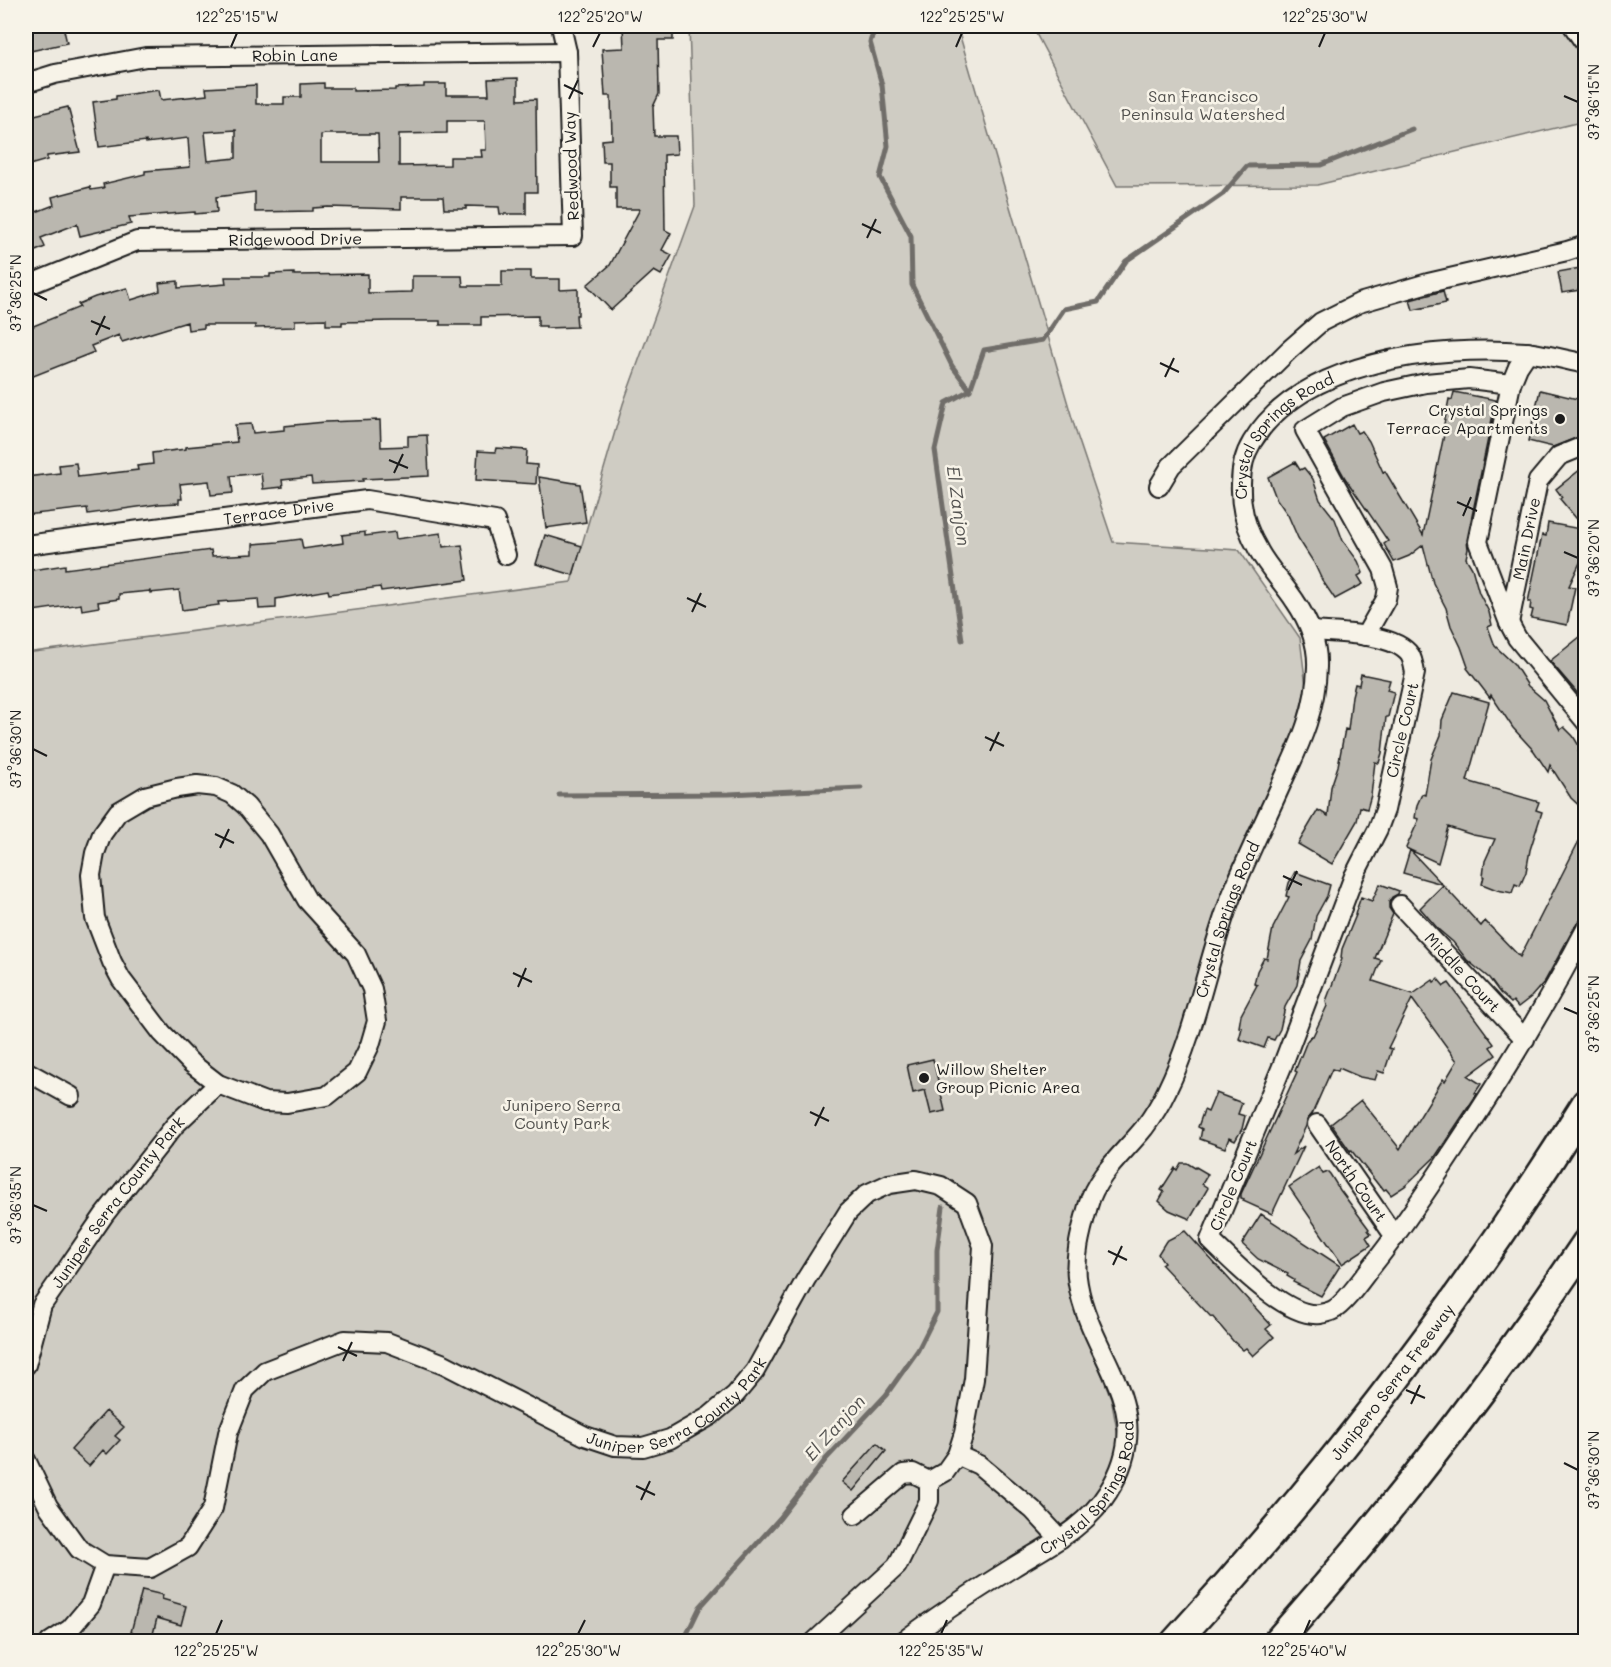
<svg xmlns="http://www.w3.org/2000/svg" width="1611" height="1667" viewBox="0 0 1611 1667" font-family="Mali,sans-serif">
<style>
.green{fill:#cfccc3;stroke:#767470;stroke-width:1.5}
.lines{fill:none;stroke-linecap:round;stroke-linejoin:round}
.stream{stroke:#6f6d69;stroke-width:5}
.building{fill:#bab7af;stroke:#1c1c1c;stroke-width:1.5;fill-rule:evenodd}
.minor-casing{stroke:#1c1c1c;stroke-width:22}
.highway-casing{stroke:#1c1c1c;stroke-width:32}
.minor{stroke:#f7f3e8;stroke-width:18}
.highway{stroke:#f7f3e8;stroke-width:27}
.ticks{fill:none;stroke:#1c1c1c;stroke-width:2}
.poi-dot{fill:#1c1c1c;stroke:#f7f3e8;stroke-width:2}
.labels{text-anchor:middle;stroke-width:5;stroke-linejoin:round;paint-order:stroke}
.street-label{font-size:16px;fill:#1c1c1c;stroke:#f7f3e8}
.park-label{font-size:16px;fill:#52514e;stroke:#f7f3e8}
.poi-label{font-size:16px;fill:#1c1c1c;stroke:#f7f3e8;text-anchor:end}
.water-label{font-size:18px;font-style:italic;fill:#535250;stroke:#f7f3e8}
.neatline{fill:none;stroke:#1c1c1c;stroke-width:2}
.ticks-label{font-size:15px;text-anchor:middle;fill:#1c1c1c}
</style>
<rect width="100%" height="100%" fill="#eeeae0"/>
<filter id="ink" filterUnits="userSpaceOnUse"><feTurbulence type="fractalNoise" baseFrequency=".0167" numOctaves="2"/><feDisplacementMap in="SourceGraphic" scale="12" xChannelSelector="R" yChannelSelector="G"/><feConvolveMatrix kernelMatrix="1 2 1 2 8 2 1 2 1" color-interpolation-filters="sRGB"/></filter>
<g filter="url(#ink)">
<path class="green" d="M689,26h268l120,409 36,107 126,8 61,88 6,49 -13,50 -74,168 -49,162 -14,35 -44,49 -36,76 13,114 22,57 8,43 -5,29 -19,30 -18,17 -183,124h-868v-988l545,-71 52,-178 72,-198z
M1032,26h553v95l-268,64 -200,1z"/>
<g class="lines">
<path class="stream" d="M876,26l-6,16 12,43 6,61 -8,31 31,59 1,49 40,81 18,24
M970,390l14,-40 59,-10 21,-31 34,-7 28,-41 97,-67 24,-28 74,-1 91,-36
M962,640l-27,-190 11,-47 24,-13
M559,795l170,-1 132,-6
M683,1642l17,-35 80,-89 46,-59 60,-64 32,-45 19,-38v-62l6,-43"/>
</g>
<path class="building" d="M26,26h37l4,17 -41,9z
M623,26h50v14h-15l1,54 -6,13 1,29h22l1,18 -13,1 1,75 6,3 -9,17 10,5 -11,20 -7,-4 -43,39 -24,-25 23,-20 30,-56h-24v-22h-6v-25h-7l-1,-22 10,-1 -1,-43h-6l-3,-47 22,-1z
M518,78v22l18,-1 1,93h-11v22h-26l-1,-7 -33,-1v3h-22l-1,-12h-42v12l-73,-2 -15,1v3l-58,1v-20l-39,5 1,15 -22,2v-2l-66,5 2,7 -51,12 -3,-12 -36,14 4,9 -19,8v-53l5,12 23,-9 -2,-8 38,-10 1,3 13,-2 -1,-4 42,-10v-3l45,-4 -2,-29 -42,5v-2l-47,6 -6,-45 23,-3v-3l43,-6 2,10 46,-5 -1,-7 50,-3v19h28v-7h17v-13l23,-1v5h29v3l42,-1v-2l29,-1v-3h22v11h43l-1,-16zM447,121h38l1,29h-5l1,7h-32v8l-51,1v-32l48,-1zM236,130v28l-28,3 -3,-29zM325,134h53l1,28h-58v-27z
M68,107l12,45 -33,4v4l-21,6v-49z
M1586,267v22l-24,4 -4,-21z
M502,271h29v8h29v11l18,-1v26h-2l1,12 -31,1v-2h-8v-10l-57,1v8h-41v-4h-48l-50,1v3h-16v-6l-31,1v7l-40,1v-3h-51v3l-16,2 -1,-8 -65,20 -3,-7 -28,11 3,6 -68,27v-50l54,-22 -2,-3 17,-7 32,-9 4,12 29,-9 -1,-8 19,-2v7l48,-4 -1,-7h45v-3l24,-1v2l74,-1v19l44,-1v-16h50l1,10h39z
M1443,291l3,12 -33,7 -3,-10z
M1540,390l46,11v33l-33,13 -25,-6z
M1454,392l42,8 -29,140 1,9 -2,9 6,10 7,25 10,19 3,13 -4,2 7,19 19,18 14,22 16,14 16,30 4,-3 9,9 8,13 -3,2 8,10v51l-15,-14 -21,-33 -2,7 -14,-21 -21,-23 -22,-33 -1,3 -23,-30 1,-1 -7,-20 -10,-21 -5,-18 -13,-25 -10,-38 -14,11 -15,6 -10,-18 4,-3 -43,-63 -21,-38 28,-16 5,9 5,-2 7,10 14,31 2,-1 38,64 22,-105 -2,-1 6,-30 3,1z
M380,420l1,27 27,-1v-10l19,-1 2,41 -66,3v2l-51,3 -1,-7 -29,3 1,7 -20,2 -2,-16 -30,3 2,17 -22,2 -2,-14 -29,3 2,15h-3v4l-20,1 -71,10 -1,-6 -61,7v-38l34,-4 -1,-8 17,-2 2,14 60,-7 -1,-4 16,-2 -1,-11 34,-4v-2l51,-5 -2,-17 16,-1 2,9 31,-3v-4l41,-4z
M496,448l31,2 -1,14 11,1 -1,19 -60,-4 2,-29 17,1z
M1295,462l5,8 4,-2 9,11 7,21 15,19 8,22 15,20 5,12 -5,3 5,8 -28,15 -13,-19 -8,-17 -16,-25 -10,-23 -12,-17 -8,-21z
M1586,465v65l-26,-31 2,-2 -6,-8z
M539,477l41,7 6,38 -40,6z
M1548,523l38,7v20l-17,36 6,1 -8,38 -36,-7 2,-8 -3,-1 1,-7h-3l14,-67 4,1z
M365,532v4l30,-4 1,7 45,-6 2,14 19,-2 5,35 -86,11 -1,-4 -51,7 -1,-4 -52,9v9l-17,1 -1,-10 -40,3 1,3 -37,5 -3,-20 -29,3v-2l-31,3v5l-21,3 1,5 -17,3 -1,-6 -55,8v-41l39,-6v4l146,-19 1,6 41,-2v-10l25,-2 23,-3 2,10 40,-6 -1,-8z
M545,535l37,11 -9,29 -37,-11z
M1586,632v71l-36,-42z
M1361,674l29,6 -3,10 7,2 -6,25h-2l-4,36 -3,10 -4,-1 -4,33 -4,14 -7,-2 -3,14 -25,43 -34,-20 20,-34 10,6 3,-29 7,-21 7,-37 3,1 4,-34 3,-12 4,1z
M1454,692l35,10 -22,79 72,21 -3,8 6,2 -12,38 -4,22 -6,14 -5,-2 -3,9 -15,-3 -15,-6 2,-8h-1l2,-15 10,-22 -22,-4 -25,-8 -10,36 -28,-13 32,34 -39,-11 7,-23 -4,-2 13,-29 -4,-1 2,-13 5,-11 3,1 6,-36 10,-24 1,-15z
M1586,827v86l-3,6 -7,5 -31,57 -14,16 -13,10 -5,-6 -2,2 -11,-10 -11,-15 -22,-18 -14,-18 -14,-12 -19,-22 23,-23 38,41 4,-5 35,36z
M1295,872l35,13 -3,11 -11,20 -4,24 -11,21 -4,24 -12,22 -5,22 -6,11 -6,-2 -4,10 -25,-9 3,-11 -3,-1 2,-12 16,-30 -3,-1 3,-13 7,-13 3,1 6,-31 16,-31 -3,-1 3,-13z
M1380,884l19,7 -1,3 -6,3 -3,5v6l4,6 -18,44 6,2 -8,21 40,13 20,-14 1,2 4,-3 6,7 5,-3 45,61 -4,3 6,8 -28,21 13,8 -6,9 2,1 -42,63 -30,29 -14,9 -5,-6 -2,1 -3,-4 -1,1 -29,-37 -1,1 -19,-27 30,-24 39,49 43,-70 2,2 12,-20 -45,-62 -24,49 4,1 -8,24 -6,-2 -3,9 -15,-3 -21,-9 -1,3 -6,-2 -20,45 -5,6 -1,6 -13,28 11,-8 -32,68 -29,-13 1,-2 -3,-1v-4l56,-122 -2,-1 12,-30 4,-5h2l14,-30 -1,-5 16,-42 -1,-1 1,-9 14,-34h-1l1,-4 5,-14 11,4z
M933,1059l12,52 -14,3 -6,-24 -12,3 -6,-28z
M1216,1093l26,10 -4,11 7,2 -3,13 -7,12 -6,-3 -4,10 -25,-9 2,-10 -4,-2 6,-17 4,2z
M1181,1163h6l8,5 1,-1 12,7 -6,10 6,4 -18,31 -21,-9 -10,-9 5,-9 -3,-2 14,-22 2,2z
M1319,1167l4,7 5,-2 2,2 10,16 29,39 -1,1 3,4 -5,3 5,8 -29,19 -53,-77z
M1261,1214l79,52 -19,30 -28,-14 1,-2 -7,-4 1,-2 -30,-15 -16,-15z
M1185,1231l86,94 -5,4 8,8 -21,19 -7,-8 -3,2 -10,-9 -21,-25 -1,1 -50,-53 3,-2 -6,-8 8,-13z
M106,1411l18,16 -9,9 5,4 -13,14 -4,-4 -14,16 -18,-16z
M877,1443l9,8 -33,40 -11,-9z
M142,1590l21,5 -1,4 24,7 -5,19 -24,-7 -5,20 -21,-6z"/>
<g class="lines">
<g class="minor-casing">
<g id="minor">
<path d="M1573,26l13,19"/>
<path id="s1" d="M26,83l29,-9 91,-17 421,-5"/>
<path id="s2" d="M26,286l111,-45 436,-5 -6,-184 -6,-26"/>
<path d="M1528,352l-10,15 -7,17 -33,158 31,81 8,15 69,84"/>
<path d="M1159,486l12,-20 118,-116 32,-28 38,-19 69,-20 139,-32 19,-6"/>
<path id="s3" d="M26,545l341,-45 128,21 11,34"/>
<path id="s4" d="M1509,623l29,-142 21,-25 27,-11"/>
<path d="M1311,631c25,2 84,2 99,24 3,5 4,13 5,18l-30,137 -7,19 -24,47 -71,188 -73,176c23,22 77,79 110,74 4,-1 10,-2 13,-4 12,-6 30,-33 39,-44 30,-37 55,-76 81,-115 48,-72 93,-145 133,-222"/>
<path d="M1365,636l21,-37 2,-12 -5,-18 -78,-139 37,-23 42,-15 42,-9 43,-4 42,5"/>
<path d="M197,785l19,2 16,7 14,12 23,28 38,66 49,54 16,35 5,32 -7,24 -13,27 -30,24 -40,7 -22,-1 -47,-18 -27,-21 -29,-30 -41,-54 -9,-17 -17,-44 -4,-43 4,-22 7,-19 16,-22 27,-16 32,-8z"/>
<path id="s5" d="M1400,905l125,134"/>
<path d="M26,1071l45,25"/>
<path id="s6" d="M1317,1124l78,113"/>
<path id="s7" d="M26,1365l16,-60 25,-36 37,-54 71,-90 43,-41"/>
<path d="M957,1455l22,10 54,45 27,29"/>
<path id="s8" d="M26,1460l22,46 31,43 26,16 45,3 38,-21 25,-39 15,-75 17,-43 20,-19 80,-31 42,2 57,22 141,72 30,10 28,1 27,-8 40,-23 25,-21 20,-24 51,-92 42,-67 19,-18 22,-10 27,-4 25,6 26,17 16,43 -9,133 -10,54 -7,22 -12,17 -16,9"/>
<path d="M50,1642l20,-13 21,-25 14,-39"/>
<path d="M814,1642l83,-76 32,-65v-20l-16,-8 -10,1 -48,41"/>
<path id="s9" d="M902,1642c36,-27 73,-51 110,-74 35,-22 74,-40 96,-76 53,-83 -17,-132 -30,-208 -5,-25 3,-53 10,-78 8,-31 37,-54 56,-78 9,-12 17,-25 23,-38 30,-61 40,-130 64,-193 16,-41 36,-80 54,-121 17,-36 31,-68 32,-109 1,-23 -9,-47 -22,-66 -11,-17 -26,-32 -36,-50 -12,-20 -19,-44 -18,-67 0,-15 3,-29 11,-42 50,-82 186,-97 273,-90 20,2 41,8 61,12"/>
</g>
</g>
<g class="highway-casing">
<g id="highway">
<path id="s10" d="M1175,1642c153,-166 292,-347 411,-539"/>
<path d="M1277,1642c112,-126 215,-259 309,-399"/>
</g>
</g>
<use href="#minor" class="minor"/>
<use href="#highway" class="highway"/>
</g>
</g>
<path class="ticks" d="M231,47l6,-14M593,47l7,-14M956,47l6,-14M1319,47l6,-14M564,85l19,9M1564,96l14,6M569,99l9,-19M862,224l19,9M867,238l9,-19M33,293l14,7M91,321l19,8M96,335l9,-19M1160,363l19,9M1165,377l9,-19M389,460l19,8M394,473l9,-19M1457,502l20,9M1463,516l8,-19M1564,552l14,6M687,598l19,9M692,612l9,-19M985,737l19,9M33,749l14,7M990,751l9,-19M215,834l19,9M220,848l9,-19M1283,876l19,9M1288,890l9,-19M513,973l19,9M518,987l8,-19M1564,1008l14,6M810,1112l19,9M815,1126l9,-19M33,1205l14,6M1108,1251l19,9M1113,1265l9,-19M338,1347l19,9M343,1361l9,-19M1406,1390l19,8M1411,1404l9,-19M1564,1463l14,7M636,1486l19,9M641,1500l9,-19M216,1634l6,-14M578,1634l7,-14M941,1634l6,-14M1304,1634l6,-14"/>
<g class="poi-dot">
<circle cx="1560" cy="419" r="6"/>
<circle cx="924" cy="1078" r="6"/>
</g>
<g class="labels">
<g class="street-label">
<text dy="6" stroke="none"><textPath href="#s1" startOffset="272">Robin Lane</textPath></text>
<text transform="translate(571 166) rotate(-92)" y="6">Redwood Way</text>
<text dy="6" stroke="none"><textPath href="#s2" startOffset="278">Ridgewood Drive</textPath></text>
<text dy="6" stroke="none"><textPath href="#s9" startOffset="1418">Crystal Springs Road</textPath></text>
<text dy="6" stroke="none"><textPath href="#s3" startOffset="255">Terrace Drive</textPath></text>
<text dy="6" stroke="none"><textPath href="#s4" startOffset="86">Main Drive</textPath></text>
<text transform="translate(1402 730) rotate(-77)" y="6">Circle Court</text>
<text dy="6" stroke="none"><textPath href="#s9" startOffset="879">Crystal Springs Road</textPath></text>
<text dy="6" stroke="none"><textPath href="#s5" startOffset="92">Middle Court</textPath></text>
<text dy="6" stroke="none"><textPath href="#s6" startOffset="69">North Court</textPath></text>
<text transform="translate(1233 1185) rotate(-67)" y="6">Circle Court</text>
<text dy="6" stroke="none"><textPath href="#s7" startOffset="190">Juniper Serra County Park</textPath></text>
<text dy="6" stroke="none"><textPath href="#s10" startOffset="339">Junipero Serra Freeway</textPath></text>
<text dy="6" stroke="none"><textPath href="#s8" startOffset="874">Juniper Serra County Park</textPath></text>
<text dy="6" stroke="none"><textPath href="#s9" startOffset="249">Crystal Springs Road</textPath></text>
</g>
<g class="park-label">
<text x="1203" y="102">San Francisco<tspan x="1203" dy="18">Peninsula Watershed</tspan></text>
<text x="562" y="1111">Junipero Serra<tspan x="562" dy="18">County Park</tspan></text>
</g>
<g class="poi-label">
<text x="1548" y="416">Crystal Springs<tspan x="1548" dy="18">Terrace Apartments</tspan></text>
<text x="936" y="1075" text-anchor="start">Willow Shelter<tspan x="936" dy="18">Group Picnic Area</tspan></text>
</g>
<g class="water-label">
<text transform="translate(958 506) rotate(82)" y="6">El Zanjon</text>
<text transform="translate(835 1428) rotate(-48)" y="6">El Zanjon</text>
</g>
</g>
<rect width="1611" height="1667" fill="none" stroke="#f7f3e8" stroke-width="66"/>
<rect x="33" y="33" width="1545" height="1601" class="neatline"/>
<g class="ticks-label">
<text x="237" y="22">122°25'15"W</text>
<text x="600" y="22">122°25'20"W</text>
<text x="962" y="22">122°25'25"W</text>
<text x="1325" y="22">122°25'30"W</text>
<text transform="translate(1594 102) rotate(-90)" y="5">37°36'15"N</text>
<text transform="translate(16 293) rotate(-90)" y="5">37°36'25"N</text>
<text transform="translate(1594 558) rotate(-90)" y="5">37°36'20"N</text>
<text transform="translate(16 749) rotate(-90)" y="5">37°36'30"N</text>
<text transform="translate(1594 1014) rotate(-90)" y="5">37°36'25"N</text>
<text transform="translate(16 1205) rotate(-90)" y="5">37°36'35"N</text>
<text transform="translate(1594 1470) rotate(-90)" y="5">37°36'30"N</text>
<text x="216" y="1656">122°25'25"W</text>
<text x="578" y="1656">122°25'30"W</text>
<text x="941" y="1656">122°25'35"W</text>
<text x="1304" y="1656">122°25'40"W</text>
</g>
</svg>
